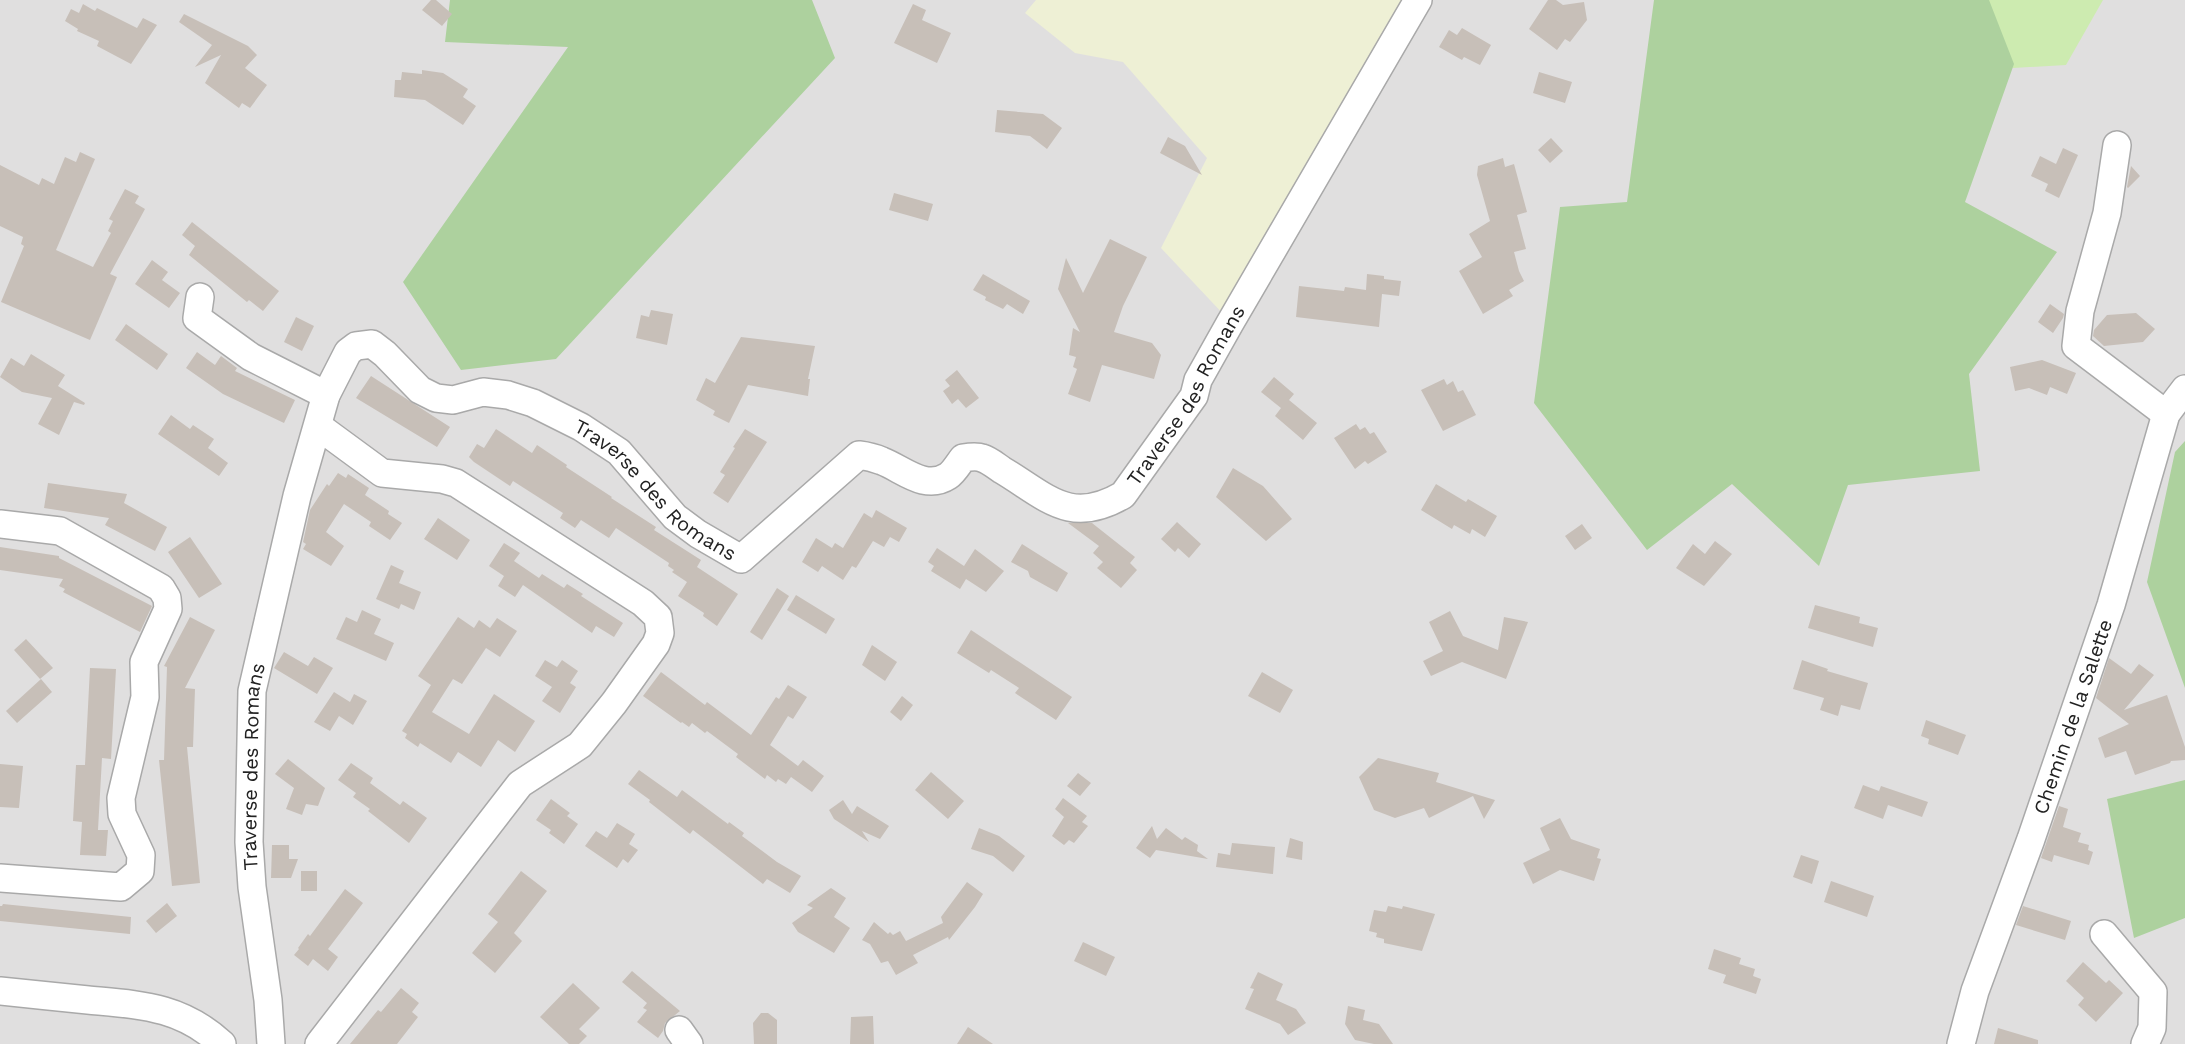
<svg xmlns="http://www.w3.org/2000/svg" width="2185" height="1044" viewBox="0 0 2185 1044" font-family="'Work Sans',sans-serif">
<style>
.residential{fill:#e0dfdf}
.farmland{fill:#eef0d5}
.grass{fill:#cdebb0}
.forest{fill:#add19e}
.building{fill:#c7bfb8}
.lines{fill:none;stroke-linecap:round;stroke-linejoin:round}
.minor-casing{stroke:#a9a9a9;stroke-width:30}
.minor{stroke:#fff;stroke-width:27}
.labels{text-anchor:middle;stroke-width:4.5;stroke-linejoin:round;paint-order:stroke}
.street-label{font-size:20px;fill:#222;stroke:#fff}
</style>
<rect width="100%" height="100%" fill="#f2efe9"/>
<path class="residential" d="M0,0h2185v1044h-2185z"/>
<path class="farmland" d="M1036,0h373l-183,317 -65,-69 46,-90 -84,-96 -48,-9 -50,-40z"/>
<path class="grass" d="M1964,0h139l-37,65 -53,3z"/>
<path class="forest" d="M450,0h362l23,58 -279,301 -95,11 -58,-88 165,-235 -123,-5z
M1654,0h335l25,64 -49,138 92,50 -88,122 11,97 -132,14 -29,81 -87,-82 -85,66 -113,-147 26,-196 67,-5z
M2185,441v247l-38,-106 28,-130z
M2185,780v138l-51,20 -27,-139z"/>
<path class="building" d="M431,0h5l16,14 -10,12 -20,-16z
M1548,0h8l7,5 21,-3 3,18 -17,22 -5,-3 -8,11 -28,-21z
M83,4l12,7 2,-3 40,20 6,-10 14,7 -26,39 -34,-18 2,-5 -22,-10 1,-2 -13,-8 6,-12 8,4z
M913,4l13,6 -4,10 29,13 -14,30 -43,-20z
M184,14l64,32 9,9 -12,13 22,17 -17,23 -8,-5 -3,5 -34,-25 16,-28 -26,12 17,-22 -33,-23z
M1462,28l29,17 -11,20 -16,-8 -2,3 -23,-13 10,-17 8,5z
M422,70l21,3 25,16 -5,8 13,9 -13,19 -38,-25 -31,-3 1,-17h6l1,-8 20,2z
M1539,72l33,10 -7,21 -32,-10z
M997,110l46,4 19,14 -15,21 -17,-13 -35,-4z
M1168,137l17,9 17,29 -42,-22z
M1551,138l12,13 -13,12 -12,-13z
M2063,148l15,7 -19,43 -14,-7 3,-7 -17,-8 9,-20 16,8z
M80,152l15,7 -39,91 37,17 18,-34 -3,-2 5,-10 -4,-2 16,-30 14,7 -4,7 10,6 -35,65 7,3 -27,63 -89,-38 23,-56 -3,-2 2,-7 -23,-11v-61l39,20 3,-7 12,6 11,-27 11,5z
M1503,158l2,9 9,-3 13,48 -10,3 9,34 -12,3 5,19 5,10 -15,9 4,6 -30,18 -24,-43 23,-14 -13,-23 21,-13 -13,-46 1,-9z
M2131,166l9,10 -12,12 -1,-1z
M894,193l39,11 -5,17 -39,-11z
M192,222l87,69 -16,20 -14,-11 -2,2 -58,-47 6,-9 -13,-11z
M1110,239l37,18 -24,49 -9,26 38,11 9,12 -7,24 -52,-14 -12,37 -22,-8 9,-25 -4,-2 3,-10 -7,-2 4,-27 7,4 -22,-43 8,-31 17,35z
M152,260l16,12 -6,8 18,13 -11,15 -34,-24z
M983,274l47,27 -7,13 -16,-10 -4,5 -18,-9 1,-3 -13,-7z
M1367,274l17,2v3l17,2 -2,15 -17,-2 -3,33 -83,-10 3,-31 45,5 1,-4 21,3z
M2050,304l14,10 -1,4 -10,15 -15,-11z
M651,310l22,4 -6,31 -31,-7 5,-23 8,2z
M2136,313l19,16 -12,13 -39,4 -11,-10 1,-6 13,-15z
M296,317l18,9 -12,25 -18,-9z
M126,324l42,30 -11,16 -42,-30z
M741,337l74,9 -7,33h2l-2,17 -60,-11 -19,38 -16,-8 2,-4 -19,-11 10,-22 9,5z
M197,352l18,13 6,-9 16,12 -2,3 60,29 -11,23 -61,-29 -37,-26z
M31,354l34,21 -7,11 27,17 -1,2 -10,-3 -15,33 -21,-11 14,-26 -30,-6 -22,-15 11,-19 13,8z
M2042,360l34,13 -9,21 -17,-7 -3,8 -18,-7 -14,3 -5,-24z
M957,370l22,28 -13,10 -8,-9 -6,5 -9,-13 7,-5 -5,-6z
M371,376l79,51 -13,20 -81,-49z
M1274,377l20,17 -5,6 28,23 -14,17 -28,-24 6,-8 -20,-16z
M1444,379l3,6 6,-4 5,11 5,-2 13,25 -33,16 -22,-41z
M171,415l19,14 3,-4 21,14 -6,9 20,15 -9,13 -61,-42z
M1356,424l4,6 5,-3 5,7 4,-2 13,20 -19,12 -3,-3 -10,8 -21,-31z
M496,429l36,24 5,-8 30,20 -1,2 46,30 -1,1 45,29 -2,3 47,30 -4,7 41,27 -21,32 -14,-10 1,-3 -26,-17 9,-14 -15,-10 2,-2 -6,-4 1,-3 -53,-35 -7,10 -28,-18 -6,8 -15,-10 3,-5 -50,-32 -3,5 -36,-24 -5,-5 8,-13 7,4z
M745,429l22,13 -39,61 -15,-10 12,-18 -5,-3 15,-24 -2,-1z
M1233,468l30,18 29,33 -26,22 -50,-44z
M338,473l8,5 2,-4 21,14 -4,7 24,16 -1,3 14,9 -12,17 -21,-14 2,-4 -27,-18 -18,28 18,14 -13,20 -28,-17 3,-5 -3,-2 7,-32 17,-26 2,2z
M48,483l79,11 -3,9 43,24 -12,24 -50,-26 4,-7 -65,-10z
M1436,484l30,18 2,-3 29,17 -12,21 -13,-8 -2,5 -16,-9 -2,4 -31,-19z
M876,510l31,18 -8,14 -9,-5 -6,10 -11,-6 -17,27 -4,-2 -9,14 -21,-14 -4,6 -16,-10 14,-24 16,10 3,-5 8,5 21,-35 8,5z
M438,518l32,22 -13,20 -33,-21z
M1177,522l24,22 -12,14 -11,-10 -3,4 -14,-13z
M1068,523h24l43,34 -5,6 7,7 -16,18 -24,-20 6,-6 -10,-9 6,-7z
M1582,524l10,14 -17,12 -10,-14z
M190,537l32,47 -23,14 -31,-46z
M1715,541l17,13 -28,32 -28,-18 17,-24 12,10z
M504,543l16,10 -6,8 25,17 3,-4 22,14 3,-4 16,10 -2,2 42,27 -9,14 -18,-11 -4,7 -69,-48 -8,12 -17,-11 6,-10 -15,-10z
M1022,544l46,29 -11,19 -27,-15 -2,-6 -17,-9z
M0,547l59,9v2l93,48 -12,26 -77,-40 2,-3 -6,-3 4,-7 -63,-9z
M937,548l27,18 11,-17 29,22 -18,21 -20,-13 -6,10 -29,-18 3,-5 -6,-4z
M391,565l13,6 -5,12 22,9 -7,18 -13,-6 -2,5 -23,-10z
M777,588l12,8 -27,44 -12,-8z
M796,595l39,24 -9,15 -39,-24z
M1815,605l45,12 -1,6 19,5 -5,19 -65,-19z
M362,610l19,9 -7,15 20,9 -8,18 -50,-22 10,-22 11,5z
M1450,611l13,25 35,14 6,-33 24,5 -22,57 -44,-17 -31,14 -8,-15 20,-10 -14,-29z
M190,617l25,13 -30,58 10,1 -2,58h-6l13,136 -28,3 -13,-126h5l3,-93 -3,-1z
M458,617l16,11 5,-8 11,8 7,-10 20,13 -17,26 -14,-9 -24,36 -9,-5 -21,33 37,22 25,-40 41,27 -20,31 -17,-12 -17,27 -23,-15 -7,11 -31,-20 -2,4 -13,-9 2,-4 -5,-3 29,-46 -13,-9z
M971,630l101,67 -16,23 -41,-27 4,-5 -28,-18 -2,3 -32,-20z
M26,639l27,29 -13,11 -26,-29z
M872,645l25,17 -12,19 -23,-16z
M284,652l24,14 6,-9 19,11 -16,26 -43,-26z
M2109,658l22,16 8,-10 15,11 -30,35 43,-15 18,52v13l-14,1 -1,2 -35,12 -9,-24 -21,7 -7,-20 31,-14 -33,-26z
M545,660l12,7 5,-7 16,11 -8,12 6,4 -16,26 -18,-12 10,-14 -17,-11z
M1802,660l26,9 -1,2 41,12 -8,27 -19,-5 -3,11 -18,-6 4,-12 -31,-9z
M90,668l26,1 -5,90 -9,-1 -4,72h10l-2,26 -26,-1 2,-33 -9,-1 3,-56h9z
M661,672l44,33 2,-3 44,33 25,-38 3,2 9,-14 19,12 -14,22 -5,-3 -18,29 28,21 5,-6 21,16 -12,16 -21,-15 -5,7 -8,-5 -2,3 -9,-7 -2,4 -29,-22 2,-3 -31,-23 -2,2 -13,-10 -3,4 -7,-5 -1,1 -38,-27z
M1262,672l31,18 -13,23 -32,-17z
M41,679l11,13 -35,31 -11,-12z
M334,692l16,10 4,-8 13,7 -14,24 -14,-9 -9,15 -16,-9z
M902,696l11,9 -12,16 -11,-9z
M1926,720l40,15 -8,20 -30,-11 1,-5 -8,-3z
M1378,758l61,15 -3,9 59,18 -11,19 -11,-23 -44,22 -5,-10 -29,10 -21,-8 -15,-33z
M288,759l37,29 -7,18 -12,-2 -4,11 -16,-6 8,-21 -19,-14z
M351,763l22,15 -3,5 30,22 3,-4 24,17 -18,25 -41,-32 2,-2 -17,-12 3,-4 -18,-13z
M0,764l23,2 -4,42 -19,-1z
M639,770l38,27 5,-7 46,34 1,-2 15,11 -2,3 35,26 24,14 -11,17 -23,-14 -4,5 -70,-54 -3,4 -41,-32 1,-2 -22,-16z
M931,772l33,29 -16,18 -33,-29z
M1078,773l13,10 -11,13 -13,-10z
M1863,785l16,6 2,-5 47,16 -6,15 -34,-12 -5,14 -29,-11z
M1063,798l24,18 -5,6 6,4 -14,17 -5,-3 -5,5 -12,-9 12,-19 -9,-8z
M551,799l19,14 -3,3 11,8 -14,20 -15,-11 2,-3 -15,-10z
M843,800l9,14 5,-8 32,20 -9,13 -18,-8 7,11 -35,-23 -5,-9z
M2059,806l9,3 -5,18 18,6 -3,9 11,3 -1,5 5,2 -4,13 -35,-10 -2,7 -11,-4z
M1560,818l11,21 29,10 -3,9 4,1 -7,22 -34,-11 -27,14 -10,-21 27,-13 -10,-22z
M617,823l18,11 -6,10 9,6 -10,13 -5,-4 -6,9 -32,-22 11,-15 11,7z
M1152,826l5,13 9,-11 16,12 3,-3 13,8 -1,6 11,8 -52,-9 -6,8 -14,-10z
M979,828l20,8 26,20 -12,16 -20,-16 -22,-7z
M1290,838l13,4 -1,18 -16,-3z
M1232,843l43,4 -2,27 -57,-7 2,-14 12,2z
M272,845h17v14h9l-7,19h-20z
M1801,855l18,6 -7,23 -19,-7z
M301,871h16v20h-16z
M521,871l26,20 -33,42 8,8 -27,32 -23,-20 26,-31 -10,-8z
M1831,881l43,15 -7,21 -43,-15z
M967,882l16,12 -8,13 -26,33 -1,-3 -35,18 5,8 -22,12 -8,-14 -7,2 -11,-19 -8,-4 12,-18 14,12 2,-2 3,3 7,-4 6,10 37,-18 -2,-6z
M831,888l15,10 -12,19 16,11 -16,25 -36,-21 -6,-9 21,-15 -6,-3z
M345,889l18,14 -35,46 10,8 -10,14 -15,-12 -5,7 -14,-11 5,-6 -1,-1 10,-14 2,2z
M167,903l10,13 -21,17 -10,-12z
M3,904l128,13 -1,17 -130,-13v-15h2z
M1388,906l14,3 1,-3 32,8 -13,37 -38,-8v-4l-8,-2 1,-4 -8,-2 5,-21 12,2z
M2023,906l48,15 -6,19 -49,-15z
M1083,942l32,15 -9,19 -32,-15z
M1714,949l27,9 -2,6 16,5 -2,7 8,3 -5,15 -33,-11 3,-8 -18,-6z
M2083,962l23,21 3,-3 14,13 -27,29 -18,-17 6,-7 -18,-17z
M632,971l48,40 -15,12 -2,8 -5,7 -21,-16 10,-12 -4,-2 4,-5 -25,-21z
M1258,972l25,12 -7,16 20,9 10,14 -18,12 -8,-11 -35,-15 9,-20 -4,-1z
M573,983l27,25 -21,21 8,7 -8,8h-10l-29,-27z
M401,988l18,15 -7,9 6,5 -21,27h-47l28,-34 3,2z
M1348,1006l17,4 -2,10 16,4 14,20h-19l-19,-4 -10,-16z
M761,1013h7l9,7v24h-23l-1,-21z
M873,1016l1,28h-24l1,-27z
M968,1027l25,17h-36z
M1998,1028l40,12v4h-44z"/>
<g class="lines">
<g class="minor-casing">
<g id="minor">
<path d="M2117,145l-10,68 -27,98 -4,35 90,68"/>
<path d="M200,297l-3,21 54,39 75,38"/>
<path d="M318,426l64,47 60,6 14,4 187,120 15,14 2,16 -4,11 -42,59 -34,42 -60,39 -201,260"/>
<path d="M0,524l60,7 101,57 6,10 1,11 -24,53 1,35 -24,101 1,16 19,41 -1,16 -19,16 -121,-9"/>
<path d="M2104,934l49,58 -1,36 -7,16"/>
<path d="M0,991c29,3 59,6 88,9 53,5 93,6 134,44"/>
<path d="M679,1030l10,14"/>
<path id="s1" d="M271,1044l-3,-44 -16,-113 -3,-45 3,-151 45,-195 29,-101 22,-43 8,-6 16,-2 13,10 35,36 16,8 17,2 30,-8 25,3 25,8 48,24 38,25 56,65 23,17 43,25 118,-104c8,1 16,3 23,6 21,8 43,30 66,15 6,-4 11,-13 15,-18 6,-1 14,-2 19,0 7,2 14,8 20,12 45,27 68,56 121,25l71,-99 4,-16 32,-57 188,-323"/>
<path id="s2" d="M1961,1044l14,-53 56,-152 80,-234 55,-191 19,-25"/>
</g>
</g>
<use href="#minor" class="minor"/>
</g>
<g class="labels">
<g class="street-label">
<text dy="7" stroke="none"><textPath href="#s1" startOffset="1752">Traverse des Romans</textPath></text>
<text dy="7" stroke="none"><textPath href="#s1" startOffset="1070">Traverse des Romans</textPath></text>
<text dy="7" stroke="none"><textPath href="#s2" startOffset="346">Chemin de la Salette</textPath></text>
<text dy="7" stroke="none"><textPath href="#s1" startOffset="279">Traverse des Romans</textPath></text>
</g>
</g>
</svg>
